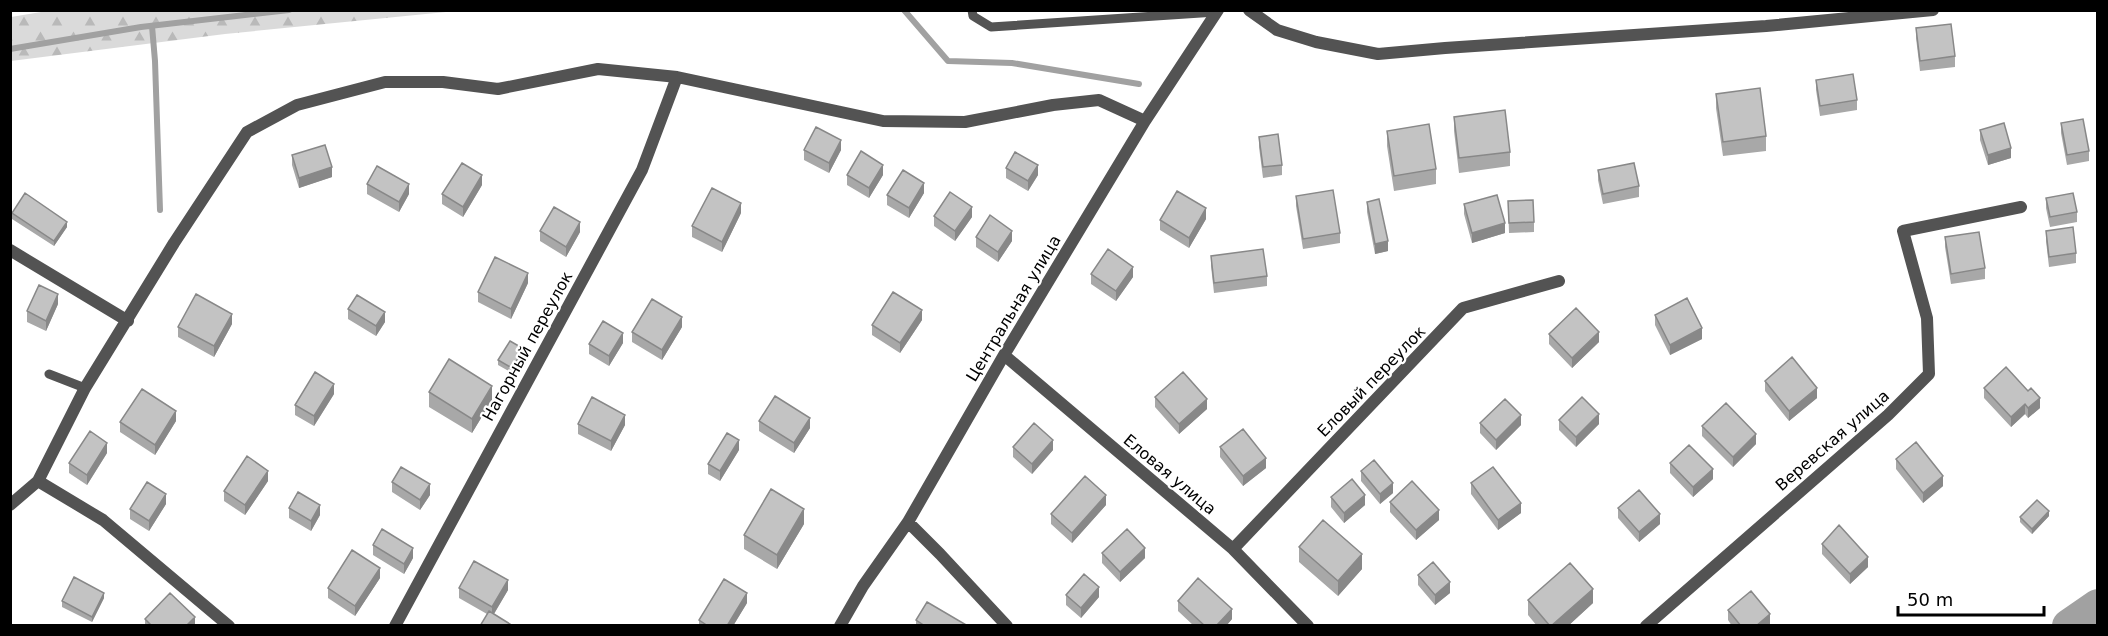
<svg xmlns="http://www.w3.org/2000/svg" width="2108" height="636" viewBox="0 0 2108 636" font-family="'DejaVu Sans',sans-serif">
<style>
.forest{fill:url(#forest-firs)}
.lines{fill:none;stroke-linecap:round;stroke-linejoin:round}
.stream{stroke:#a1a1a1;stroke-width:6}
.river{stroke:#a1a1a1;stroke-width:34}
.lane{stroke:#535353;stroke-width:9}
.street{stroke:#535353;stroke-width:12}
.wall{fill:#a8a8a8}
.shaded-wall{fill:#888}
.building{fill:#c3c3c3;stroke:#888;stroke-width:1.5}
.labels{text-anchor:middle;stroke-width:4.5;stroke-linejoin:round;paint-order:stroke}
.street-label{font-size:16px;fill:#000;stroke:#fff}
</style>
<defs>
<pattern id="forest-firs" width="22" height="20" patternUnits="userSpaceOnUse" patternTransform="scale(1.5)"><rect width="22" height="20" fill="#dadada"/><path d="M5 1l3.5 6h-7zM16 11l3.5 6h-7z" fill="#b9b9b9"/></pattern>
</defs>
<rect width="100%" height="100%" fill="#fff"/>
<path class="forest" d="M47,11v-1l409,1 -231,23 -214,27v-44z"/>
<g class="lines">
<path class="stream" d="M904,10l44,51 64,2 127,21
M152,26l3,35 5,149
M10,49l131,-22 148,-17"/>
<path class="river" d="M2069,626l29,-20"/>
<path class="lane" d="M972,10l1,6 18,11 225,-15
M49,374l36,14"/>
<path class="street" d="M1249,10l28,20 39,12 62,12 67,-6 321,-22 167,-16
M10,250l118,71
M1004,355l229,194 75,77
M38,481l47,-93 89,-145 73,-111 50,-27 88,-23h58l55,7 100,-20 79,8 206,44 82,1 88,-17 46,-5 46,21
M10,505l28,-24 65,39 126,106
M908,522l32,32 67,72
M1233,549l230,-241 96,-27
M395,626l247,-456 35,-93
M840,626l23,-40 45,-64 96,-167 141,-234 73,-111
M1646,626l242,-211 41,-41 -2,-56 -24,-87 118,-24"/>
</g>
<path class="wall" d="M1916,28l39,28v11l-35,4 -4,-33z
M1816,80l41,20v10l-37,6 -4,-26z
M1716,94l50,42v15l-43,5 -7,-48z
M1454,117l56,35v14l-51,7 -5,-42z
M2061,123l28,28v10l-22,4 -6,-32z
M1980,130l31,28 -23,7 -8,-25z
M1387,131l49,38v15l-42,7 -7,-45z
M1259,137l23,28v10l-19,3 -4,-31z
M804,150h37l-12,23 -25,-13z
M292,155l40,22 -33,11 -7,-23z
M1006,168l32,7 -10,16 -22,-13z
M1598,170l41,16v11l-36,7 -5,-24z
M847,175h36l-14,23 -22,-13z
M367,184l42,10 -10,18 -32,-18z
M482,185l-19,32 -21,-13v-10z
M924,193l-15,25 -22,-13v-10z
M1296,196l44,37v10l-37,6 -7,-43z
M2046,198l31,14v10l-27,5 -4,-19z
M1508,201l26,21v10l-25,1z
M1367,202l21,49 -13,3 -8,-42z
M1464,204l41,29 -33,10 -8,-29z
M12,213l55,14 -13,19 -42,-27z
M741,213l-19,39 -30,-15v-11z
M934,216l38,1 -17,24 -21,-15z
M1206,219l-17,29 -29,-18v-10z
M540,231l40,1 -14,25 -26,-16z
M2046,231l30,22v10l-27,4 -3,-26z
M976,237l36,4 -14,21 -22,-15z
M1945,237l40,31v11l-34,5 -6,-37z
M1211,256l56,20v10l-53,7 -3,-27z
M1091,274l42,3 -17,24 -25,-17z
M528,283l-17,36 -33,-17v-10z
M58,304l-12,27 -19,-9v-11z
M348,309l37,13 -9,14 -28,-17z
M1655,315l47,24 -32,16 -15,-30z
M922,320l-22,33 -28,-18v-10z
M232,324l-18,33 -36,-20v-10z
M682,327l-20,33 -30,-18v-10z
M1549,334l50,8 -27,26 -23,-24z
M623,343l-14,23 -20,-12v-10z
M524,354l-12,19 -14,-8v-5z
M1765,381l52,17 -28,23 -24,-30z
M1984,388l56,20 -12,10 -3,-4 -14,13 -27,-29z
M429,392l63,8 -20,33 -43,-26z
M334,394l-20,32 -19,-11v-10z
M1155,397l52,12 -28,25 -24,-27z
M1559,420l40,4 -23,23 -17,-17z
M176,421l-21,34 -35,-23v-10z
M759,421l51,7 -16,25 -35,-22z
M1480,423l41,2 -25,25 -16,-17z
M578,424l47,1 -14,26 -33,-17z
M1702,426l54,18 -23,23 -31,-31z
M1013,447l40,3 -21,24 -19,-17z
M1220,447l46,21 -23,18 -23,-29z
M739,450l-19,31 -12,-7v-10z
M107,453l-20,32 -18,-12v-10z
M1896,459l47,27 -20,17 -27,-34z
M1670,463l43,16 -20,18 -23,-24z
M1361,471l32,22 -13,11 -19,-23z
M268,481l-23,34 -21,-14v-10z
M392,482l38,13 -10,15 -28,-18z
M1471,483l50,30 -23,17 -27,-36z
M1331,497l34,8 -21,18 -13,-16z
M1390,502l49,18 -23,20 -26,-28z
M166,504l-17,27 -19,-12v-10z
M1106,505l-34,38 -21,-19v-10z
M289,508l31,7 -9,16 -22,-13z
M1618,508l42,16 -21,18 -21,-24z
M2049,516l-17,18 -12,-12v-5z
M804,524l-27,45 -33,-20v-14z
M1822,544l46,23 -18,17 -28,-30z
M373,545l40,13 -9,16 -31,-19z
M1299,547l63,22 -24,27 -39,-34z
M1102,553l43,5 -25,24 -18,-19z
M1418,575l32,18 -15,12 -17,-20z
M380,578l-25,38 -27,-18v-10z
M459,588l49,2 -14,24 16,12 -23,-12 -28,-16z
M1066,595l33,2 -18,21 -15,-13z
M104,598l-12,24 -30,-15v-6z
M1528,600l65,3 -25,23h-31l-9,-11z
M1178,601l54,18 -6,7h-32l-16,-15z
M747,603l-14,23h-34v-6z
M1728,610l42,14 -2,2h-36l-4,-6z
M145,619l50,7h-50z
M916,620l52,6h-52z"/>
<path class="shaded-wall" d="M841,140v10l-12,23v-10z
M2011,148v10l-23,7v-10z
M883,165v10l-14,23v-10z
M1038,165v10l-10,16v-10z
M332,167v10l-33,11v-10z
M482,175v10l-19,32v-10z
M924,183v10l-15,25v-10z
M409,184v10l-10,18v-10z
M741,203v10l-19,39v-10z
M972,207v10l-17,24v-10z
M1206,208v11l-17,29v-10z
M67,222v5l-13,19v-5z
M580,222v10l-14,25v-10z
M1505,223v10l-33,10v-10z
M1012,231v10l-14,21v-10z
M1388,241v10l-13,3v-10z
M1133,267v10l-17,24v-10z
M528,273v10l-17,36v-10z
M58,294v10l-12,27v-10z
M922,310v10l-22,33v-10z
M385,312v10l-9,14v-10z
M232,314v10l-18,33v-11z
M682,317v10l-20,33v-10z
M1702,328v11l-32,16v-10z
M1599,332v10l-27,26v-10z
M623,333v10l-14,23v-10z
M524,349v5l-12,19v-5z
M334,384v10l-20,32v-10z
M492,386v14l-20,33v-14z
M1817,388v10l-28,23v-10z
M2040,398v10l-12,10v-10z
M1207,399v10l-28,25v-10z
M2025,404v10l-14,13v-10z
M176,411v10l-21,34v-10z
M1599,414v10l-23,23v-10z
M625,415v10l-14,26v-10z
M1521,415v10l-25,25v-10z
M810,418v10l-16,25v-10z
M1756,434v10l-23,23v-10z
M739,440v10l-19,31v-10z
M1053,440v10l-21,24v-10z
M107,443v10l-20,32v-10z
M1266,458v10l-23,18v-10z
M1713,469v10l-20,18v-10z
M268,471v10l-23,34v-10z
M1943,476v10l-20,17v-10z
M1393,483v10l-13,11v-10z
M430,484v11l-10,15v-10z
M166,494v10l-17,27v-10z
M1106,495v10l-34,38v-10z
M1365,495v10l-21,18v-10z
M1521,503v10l-23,17v-10z
M320,505v10l-9,16v-10z
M804,509v15l-27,45v-14z
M1439,510v10l-23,20v-10z
M2049,511v5l-17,18v-5z
M1660,514v10l-21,18v-10z
M413,548v10l-9,16v-10z
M1145,548v10l-25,24v-10z
M1362,554v15l-24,27v-15z
M1868,557v10l-18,17v-10z
M380,568v10l-25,38v-10z
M508,580v10l-16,27v-10z
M1450,582v11l-15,12v-10z
M1099,587v10l-18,21v-10z
M1593,589v14l-25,23h-17z
M104,593v5l-12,24v-5z
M747,593v10l-14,23h-6z
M1232,609v10l-6,7h-10z
M1770,614v10l-2,2h-12z
M195,617v9h-9z"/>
<path class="building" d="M1951,24l4,32 -35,5 -4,-33z
M1853,74l4,26 -37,6 -4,-26z
M1760,88l6,48 -43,6 -7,-48z
M1505,110l5,42 -51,6 -5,-41z
M2083,119l6,32 -22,4 -6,-32z
M2004,123l7,25 -23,7 -8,-25z
M1429,124l7,45 -42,7 -7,-45z
M816,127l25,13 -12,23 -25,-13z
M1278,134l4,31 -19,2 -4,-30z
M325,145l7,22 -33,11 -7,-23z
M861,151l22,14 -14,23 -22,-13z
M1015,152l23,13 -10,16 -22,-13z
M462,163l20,12 -19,32 -21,-13z
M1634,163l5,23 -36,8 -5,-24z
M377,166l32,18 -10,18 -32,-18z
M903,170l21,13 -15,25 -22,-13z
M712,188l29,15 -19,39 -30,-16z
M1333,190l7,43 -37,6 -7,-43z
M1177,191l29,17 -17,30 -29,-18z
M950,192l22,15 -17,24 -21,-15z
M25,193l42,29 -13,19 -42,-28z
M2073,193l4,19 -27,5 -4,-19z
M1497,195l8,28 -33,10 -8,-29z
M1379,199l9,42 -13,3 -8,-42z
M1533,200l1,22 -25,1 -1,-22z
M554,207l26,15 -14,25 -26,-16z
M990,215l22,16 -14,21 -22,-15z
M2073,227l3,26 -27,4 -3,-26z
M1979,232l6,36 -34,6 -6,-37z
M1108,249l25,18 -17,24 -25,-17z
M1263,249l4,27 -53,7 -3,-27z
M495,257l33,16 -17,36 -33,-17z
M39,285l19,9 -12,27 -19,-10z
M893,292l29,18 -22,33 -28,-18z
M196,294l36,20 -18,32 -36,-19z
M357,295l28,17 -9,14 -28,-17z
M1687,298l15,30 -32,17 -15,-30z
M652,299l30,18 -20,33 -30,-18z
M1576,308l23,24 -27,26 -23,-24z
M603,321l20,12 -14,23 -20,-12z
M510,341l14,8 -12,19 -14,-8z
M1792,357l25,31 -28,23 -24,-30z
M449,359l43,27 -20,33 -43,-27z
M2006,367l22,24 3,-3 9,10 -12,10 -3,-4 -14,13 -27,-29z
M315,372l19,12 -20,32 -19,-11z
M1183,372l24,27 -28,25 -24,-27z
M142,389l34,22 -21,34 -35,-23z
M775,396l35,22 -16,25 -35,-22z
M592,397l33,18 -14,26 -33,-17z
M1582,397l17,17 -23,23 -17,-17z
M1505,399l16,16 -25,25 -16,-17z
M1726,403l30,31 -23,23 -31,-31z
M1034,423l19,17 -21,24 -19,-17z
M1243,429l23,29 -23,18 -23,-29z
M90,431l17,12 -20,32 -18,-12z
M727,433l12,7 -19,31 -12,-7z
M1916,442l27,34 -20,17 -27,-34z
M1689,445l24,24 -20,18 -23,-24z
M247,456l21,15 -23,34 -21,-14z
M1374,460l19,23 -13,11 -19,-23z
M401,467l29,17 -10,16 -28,-18z
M1493,467l28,36 -23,17 -27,-37z
M1085,476l21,19 -34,38 -21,-19z
M1352,479l13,16 -21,18 -13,-16z
M1412,481l27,29 -23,20 -26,-28z
M147,482l19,12 -17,27 -19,-12z
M771,489l33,20 -27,46 -33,-20z
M1639,490l21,24 -21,18 -21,-24z
M298,492l22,13 -9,16 -22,-13z
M2037,500l12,11 -17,18 -12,-12z
M1323,520l39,34 -24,27 -39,-34z
M1839,525l29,32 -18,17 -28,-30z
M382,529l31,19 -9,16 -31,-19z
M1127,529l18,19 -25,24 -18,-19z
M352,550l28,18 -25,38 -27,-18z
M474,561l34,19 -16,27 -33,-19z
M1433,562l17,20 -15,13 -17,-20z
M1570,563l23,26 -42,37h-1l-22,-26z
M1084,574l15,13 -18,21 -15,-13z
M74,577l30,16 -12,24 -30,-16z
M1198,578l34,31 -16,17h-11l-27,-25z
M724,579l23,14 -20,33h-19l-9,-6z
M1751,591l19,23 -14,12h-15l-13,-16z
M170,593l25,24 -9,9h-34l-7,-7z
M927,602l41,24h-43l-9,-6z
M489,611l21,13 -1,2h-29z"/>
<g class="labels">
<g class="street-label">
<text transform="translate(1013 308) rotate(-59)" y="6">Центральная улица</text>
<text transform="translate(527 346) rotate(-61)" y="6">Нагорный переулок</text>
<text transform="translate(1371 381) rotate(-46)" y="6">Еловый переулок</text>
<text transform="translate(1832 440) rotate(-41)" y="6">Веревская улица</text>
<text transform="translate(1170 474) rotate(40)" y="6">Еловая улица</text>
</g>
</g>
<rect width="2108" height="636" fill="none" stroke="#000000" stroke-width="24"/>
<path d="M1898 606v9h146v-9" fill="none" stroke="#000000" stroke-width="3"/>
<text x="1907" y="606" font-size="18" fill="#000000" stroke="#ffffff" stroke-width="4.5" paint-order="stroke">50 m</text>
</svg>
